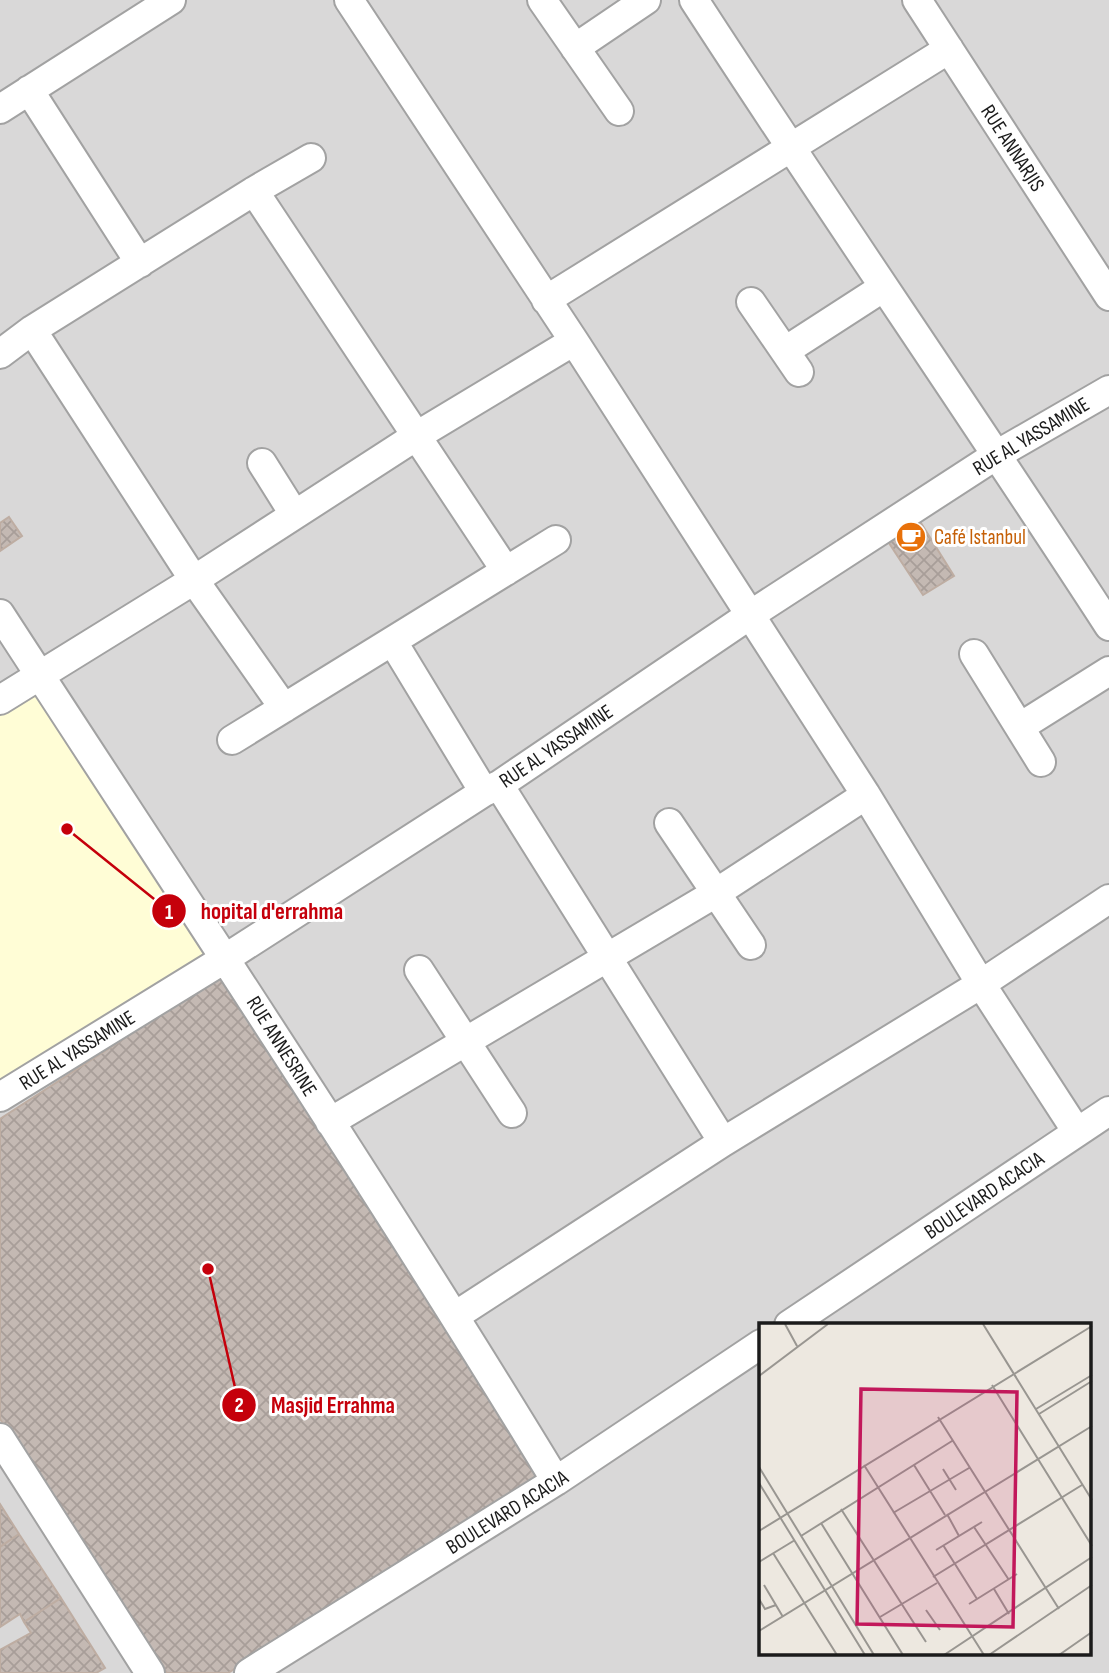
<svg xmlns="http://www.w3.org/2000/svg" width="1109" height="1673" viewBox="0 0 1109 1673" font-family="'Sofia Sans Condensed',sans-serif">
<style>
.residential{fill:#d9d8d8;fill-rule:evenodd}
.education{fill:#fffdd6}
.building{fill:url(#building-cross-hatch);stroke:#beada2;stroke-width:2}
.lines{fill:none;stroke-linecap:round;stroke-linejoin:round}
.minor-casing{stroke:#a2a2a2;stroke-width:32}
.minor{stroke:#fff;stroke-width:28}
.labels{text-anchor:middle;stroke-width:6;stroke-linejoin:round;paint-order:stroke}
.street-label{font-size:21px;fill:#1b1b1b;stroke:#fff}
.food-label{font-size:21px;fill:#c56008;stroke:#fff;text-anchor:start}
.inset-road{fill:none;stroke:#999691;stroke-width:2}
.view{fill:#c2185b;fill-opacity:0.15;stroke:#c2185b;stroke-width:3.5}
.inset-edge{fill:none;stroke:#1b1b1b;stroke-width:3.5}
.leader{fill:none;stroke:#c5000b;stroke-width:2.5}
.callout-dot{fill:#c5000b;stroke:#fff;stroke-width:2.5}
.mark-label{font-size:21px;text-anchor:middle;font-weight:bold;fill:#fff}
.callout-label{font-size:23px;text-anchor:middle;font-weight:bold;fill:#c5000b;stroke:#fff;stroke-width:6;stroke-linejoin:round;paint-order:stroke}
</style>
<defs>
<pattern id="building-cross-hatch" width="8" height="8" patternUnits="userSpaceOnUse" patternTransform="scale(1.75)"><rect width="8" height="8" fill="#c4b9b3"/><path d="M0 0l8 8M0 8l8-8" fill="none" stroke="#a89e99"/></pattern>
</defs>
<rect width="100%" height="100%" fill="#ede8e0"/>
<path class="residential" d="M0,0h1109v1673h-1109zM761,1325h329v329h-329z"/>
<path class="education" d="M38,679l176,275 -214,138v-389z"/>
<path class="building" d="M9,517l13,19 -22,15v-28z
M921,523l33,53 -31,19 -34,-52z
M227,972l320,502 -319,199h-61l-167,-254v-300z
M0,1504l19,30 -19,13z
M19,1534l42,64 -37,24 -4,-8 -20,13v-80z
M61,1598l44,70 -9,5h-96v-23l31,-17 -7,-11z"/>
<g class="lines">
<g class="minor-casing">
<path id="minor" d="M349,0l225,341 292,454 115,189 96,148
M542,0l77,111
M694,0c136,210 279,416 415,626
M917,0l192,296
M575,48l71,-48
M29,90l111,173
M0,109l171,-109
M254,191l252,380
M546,300l403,-251
M751,302l48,70
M32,330l162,250 90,128
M785,351l99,-64
M0,354l32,-24 222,-139 57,-33
M262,463l32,51
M0,614c187,288 378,574 556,867
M393,642l91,150
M974,654l67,108
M0,700l194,-120 224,-145 156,-94
M1020,727l89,-56
M232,740l324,-200
M499,785l224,357
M669,823l82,122
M419,970l93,143
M0,1097l226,-139 258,-166 15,-7 251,-170 248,-161 111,-64
M330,1122l386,-229 150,-98
M455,1316l268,-174 258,-158 128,-85
M789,1325l320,-214
M0,1438l150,235
M249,1673l307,-192 205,-137"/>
</g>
<use href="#minor" class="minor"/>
</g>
<defs>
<g id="cafe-disc" transform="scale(1.575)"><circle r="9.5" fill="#e8710a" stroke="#fff"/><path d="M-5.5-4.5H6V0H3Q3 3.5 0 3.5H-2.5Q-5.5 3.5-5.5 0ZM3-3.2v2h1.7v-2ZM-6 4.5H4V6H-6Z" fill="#fff"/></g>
</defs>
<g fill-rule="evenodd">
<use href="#cafe-disc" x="911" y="537"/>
</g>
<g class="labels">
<g class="street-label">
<text transform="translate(1013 148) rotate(57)" y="7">RUE ANNARJIS</text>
<text transform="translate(1031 436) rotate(-31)" y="7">RUE AL YASSAMINE</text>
<text transform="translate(556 746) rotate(-34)" y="7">RUE AL YASSAMINE</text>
<text transform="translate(282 1046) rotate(58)" y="7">RUE ANNESRINE</text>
<text transform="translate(77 1050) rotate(-32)" y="7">RUE AL YASSAMINE</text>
<text transform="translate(984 1195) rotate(-34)" y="7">BOULEVARD ACACIA</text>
<text transform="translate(507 1512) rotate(-32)" y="7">BOULEVARD ACACIA</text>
</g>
<g class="food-label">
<text x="934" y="544">Café Istanbul</text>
</g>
</g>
<g transform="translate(759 1323)">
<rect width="332" height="332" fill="#ede8e0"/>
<path class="inset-road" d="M26,1l12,22M224,1l109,176M0,53l69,-52M233,62l100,161M277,86l56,-34M280,91l53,-33M179,94l121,192M105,142l120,190M155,142l31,50M0,144l115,188M184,146l13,21M0,160l106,172M82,186l85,133M134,190l76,-45M188,191l12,22M62,200l82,132M215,204l35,53M0,208l333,-205M42,213l151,-95M184,222l34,54M177,227l46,-28M14,230l64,102M0,239l36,-22M174,254l149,-92M5,262l19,32M235,266l15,25M0,276l6,10 11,-4M210,281l48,-30M167,287l14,20M121,294l57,-34M0,308l333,-205M185,332l148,-98M230,332l103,-70M300,332l33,-23"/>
<path class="view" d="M102,66l156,3 -4,235 -156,-3z"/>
<rect width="332" height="332" class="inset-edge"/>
</g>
<path class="leader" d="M67 829L169 911M208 1269L239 1405"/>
<g class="callout-dot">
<circle cx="67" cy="829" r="7"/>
<circle cx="208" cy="1269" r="7"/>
<circle cx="169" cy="911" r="18"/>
<circle cx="239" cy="1405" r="18"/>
</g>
<g class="mark-label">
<text x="169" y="919">1</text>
<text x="239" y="1412">2</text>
</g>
<g class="callout-label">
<text x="272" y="919">hopital d'errahma</text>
<text x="333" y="1413">Masjid Errahma</text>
</g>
</svg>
